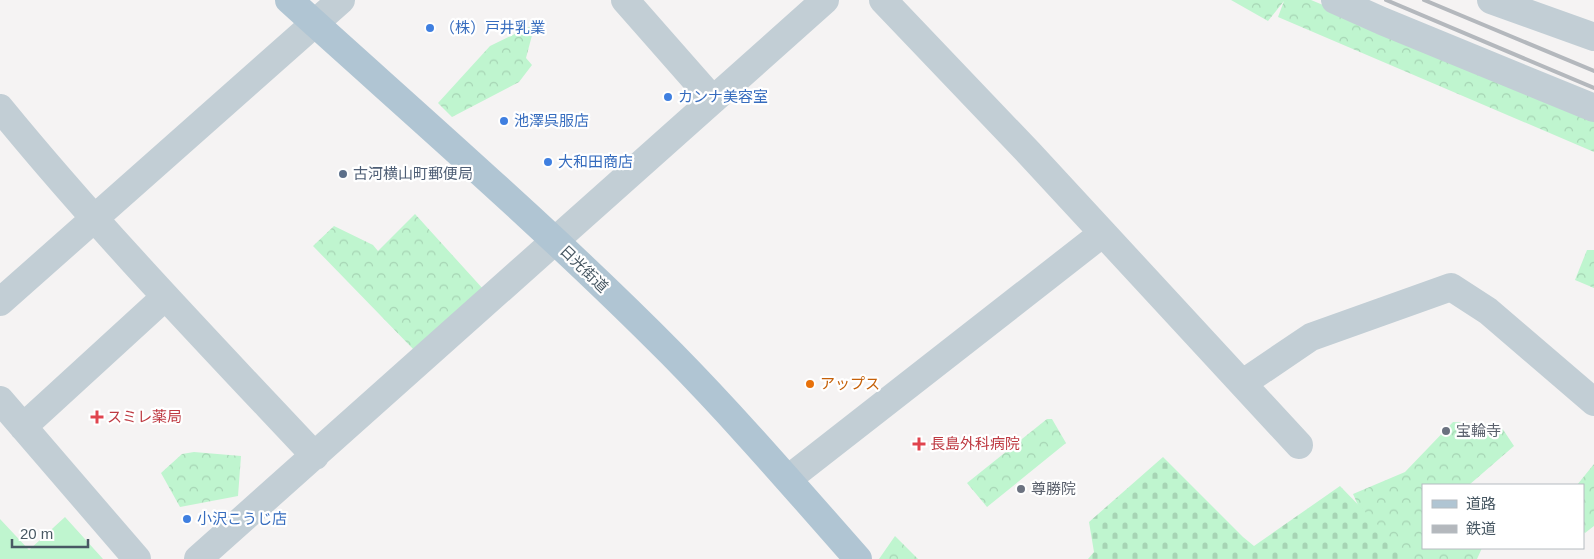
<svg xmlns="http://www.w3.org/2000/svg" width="1594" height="559" viewBox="0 0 1594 559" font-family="Helvetica,'Noto Sans JP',sans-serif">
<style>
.green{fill:#bff5cf}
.forest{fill:url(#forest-crowns)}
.cemetery{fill:url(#cemetery-stones)}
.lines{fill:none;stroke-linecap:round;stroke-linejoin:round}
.minor{stroke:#c2ced5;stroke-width:28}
.major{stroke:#b0c5d3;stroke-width:28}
.rail{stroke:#b4b8bd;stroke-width:4}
.shop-dot{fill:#3f7fe0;stroke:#fff;stroke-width:2}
.service-dot{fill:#5c6f8a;stroke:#fff;stroke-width:2}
.food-dot{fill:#e8710a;stroke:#fff;stroke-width:2}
.health-dot{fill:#e0444e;stroke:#fff;stroke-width:2}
.worship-dot{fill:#6b7280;stroke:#fff;stroke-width:2}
.labels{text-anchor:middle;stroke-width:4.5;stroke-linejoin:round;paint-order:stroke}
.shop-label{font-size:15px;fill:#366cbe;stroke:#fff;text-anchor:start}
.service-label{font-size:15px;fill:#4e5e75;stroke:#fff;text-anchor:start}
.street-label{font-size:15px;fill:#485863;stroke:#fff}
.food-label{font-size:15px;fill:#c56008;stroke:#fff;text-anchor:start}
.health-label{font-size:15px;fill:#be3a42;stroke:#fff;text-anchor:start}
.worship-label{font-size:15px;fill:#5b616d;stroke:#fff;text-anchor:start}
</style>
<defs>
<pattern id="forest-crowns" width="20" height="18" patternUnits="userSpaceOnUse" patternTransform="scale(1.25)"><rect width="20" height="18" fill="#bff5cf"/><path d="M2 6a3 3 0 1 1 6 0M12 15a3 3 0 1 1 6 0" fill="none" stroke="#a6d4b4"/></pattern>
<pattern id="cemetery-stones" width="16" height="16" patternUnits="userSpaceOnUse" patternTransform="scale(1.25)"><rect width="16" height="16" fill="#bff5cf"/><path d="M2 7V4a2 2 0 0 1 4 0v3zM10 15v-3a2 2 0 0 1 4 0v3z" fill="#a6d4b4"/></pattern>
</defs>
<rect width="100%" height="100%" fill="#f5f3f3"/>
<path class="green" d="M65,517l38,42h-103v-40l29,31z"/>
<path class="forest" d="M1231,0h80l283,117v35l-316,-135 6,-16 -16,20z
M535,24l-9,34 6,7 -13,17 -67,35 -14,-14 52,-57z
M415,214l69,76 -69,61 -102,-105 21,-20 39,19 5,6z
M1587,250h7v38l-19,-8z
M1047,419h5l14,24 -79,64 -20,-24z
M1453,422l47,3 14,21 -45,39h-46v63h59l-5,11h-83l-20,-18 -21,-47 52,-22z
M194,452l47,4 -3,40 -58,11 -19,-34 21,-19z
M1594,464v62l-9,7 -2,-2v-46h-6z
M895,536l23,23h-39z"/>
<path class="cemetery" d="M1163,457l80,80 11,9 86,-60 71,73h-323l6,-7 -5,-30z"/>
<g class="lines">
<path class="minor" d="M625,0l88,100
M883,0l146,153 270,292
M1335,0l47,21 212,87
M1491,0l103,37
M0,108c99,121 208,234 315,348
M0,302l341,-302
M1243,383l68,-46 140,-50 37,24 106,91
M0,400l137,159
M23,427l142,-130
M788,479l315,-246
M198,559l627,-559"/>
<path class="major" d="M289,0c129,117 261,231 383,354 65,66 125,136 186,205"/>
<path class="rail" d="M1386,0l208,88
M1424,0l170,71"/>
</g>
<g class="shop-dot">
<circle cx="430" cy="28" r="5"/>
<circle cx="668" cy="97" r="5"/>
<circle cx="504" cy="121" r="5"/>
<circle cx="548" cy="162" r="5"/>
<circle cx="187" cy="519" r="5"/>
</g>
<circle class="service-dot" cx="343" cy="174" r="5"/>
<circle class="food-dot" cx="810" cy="384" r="5"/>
<g class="health-dot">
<path d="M94.5 409.5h5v5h5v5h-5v5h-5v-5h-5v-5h5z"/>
<path d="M916.5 436.5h5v5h5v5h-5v5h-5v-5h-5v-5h5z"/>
</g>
<g class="worship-dot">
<circle cx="1446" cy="431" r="5"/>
<circle cx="1021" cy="489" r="5"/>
</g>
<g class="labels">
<g class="shop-label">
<text x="440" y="33">（株）戸井乳業</text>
<text x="678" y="102">カンナ美容室</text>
<text x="514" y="126">池澤呉服店</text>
<text x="558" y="167">大和田商店</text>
<text x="197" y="524">小沢こうじ店</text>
</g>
<g class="service-label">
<text x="353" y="179">古河横山町郵便局</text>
</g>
<g class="street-label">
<text transform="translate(584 269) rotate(44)" y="5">日光街道</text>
</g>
<g class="food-label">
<text x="820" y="389">アップス</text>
</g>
<g class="health-label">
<text x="107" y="422">スミレ薬局</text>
<text x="930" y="449">長島外科病院</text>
</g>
<g class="worship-label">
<text x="1456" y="436">宝輪寺</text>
<text x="1031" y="494">尊勝院</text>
</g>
</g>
<rect x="1422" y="484" width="162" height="65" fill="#ffffff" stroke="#b6bcc1"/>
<rect x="1432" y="500" width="25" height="8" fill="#b0c5d3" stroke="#b6bcc1"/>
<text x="1466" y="509" font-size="15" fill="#485863">道路</text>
<rect x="1432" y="525" width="25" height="8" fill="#b4b8bd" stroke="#b6bcc1"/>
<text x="1466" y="534" font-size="15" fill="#485863">鉄道</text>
<path d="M12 539v8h76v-8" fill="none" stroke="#485863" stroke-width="2.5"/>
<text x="20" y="539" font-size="15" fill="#485863" stroke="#ffffff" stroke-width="4" paint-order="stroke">20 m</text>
</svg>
